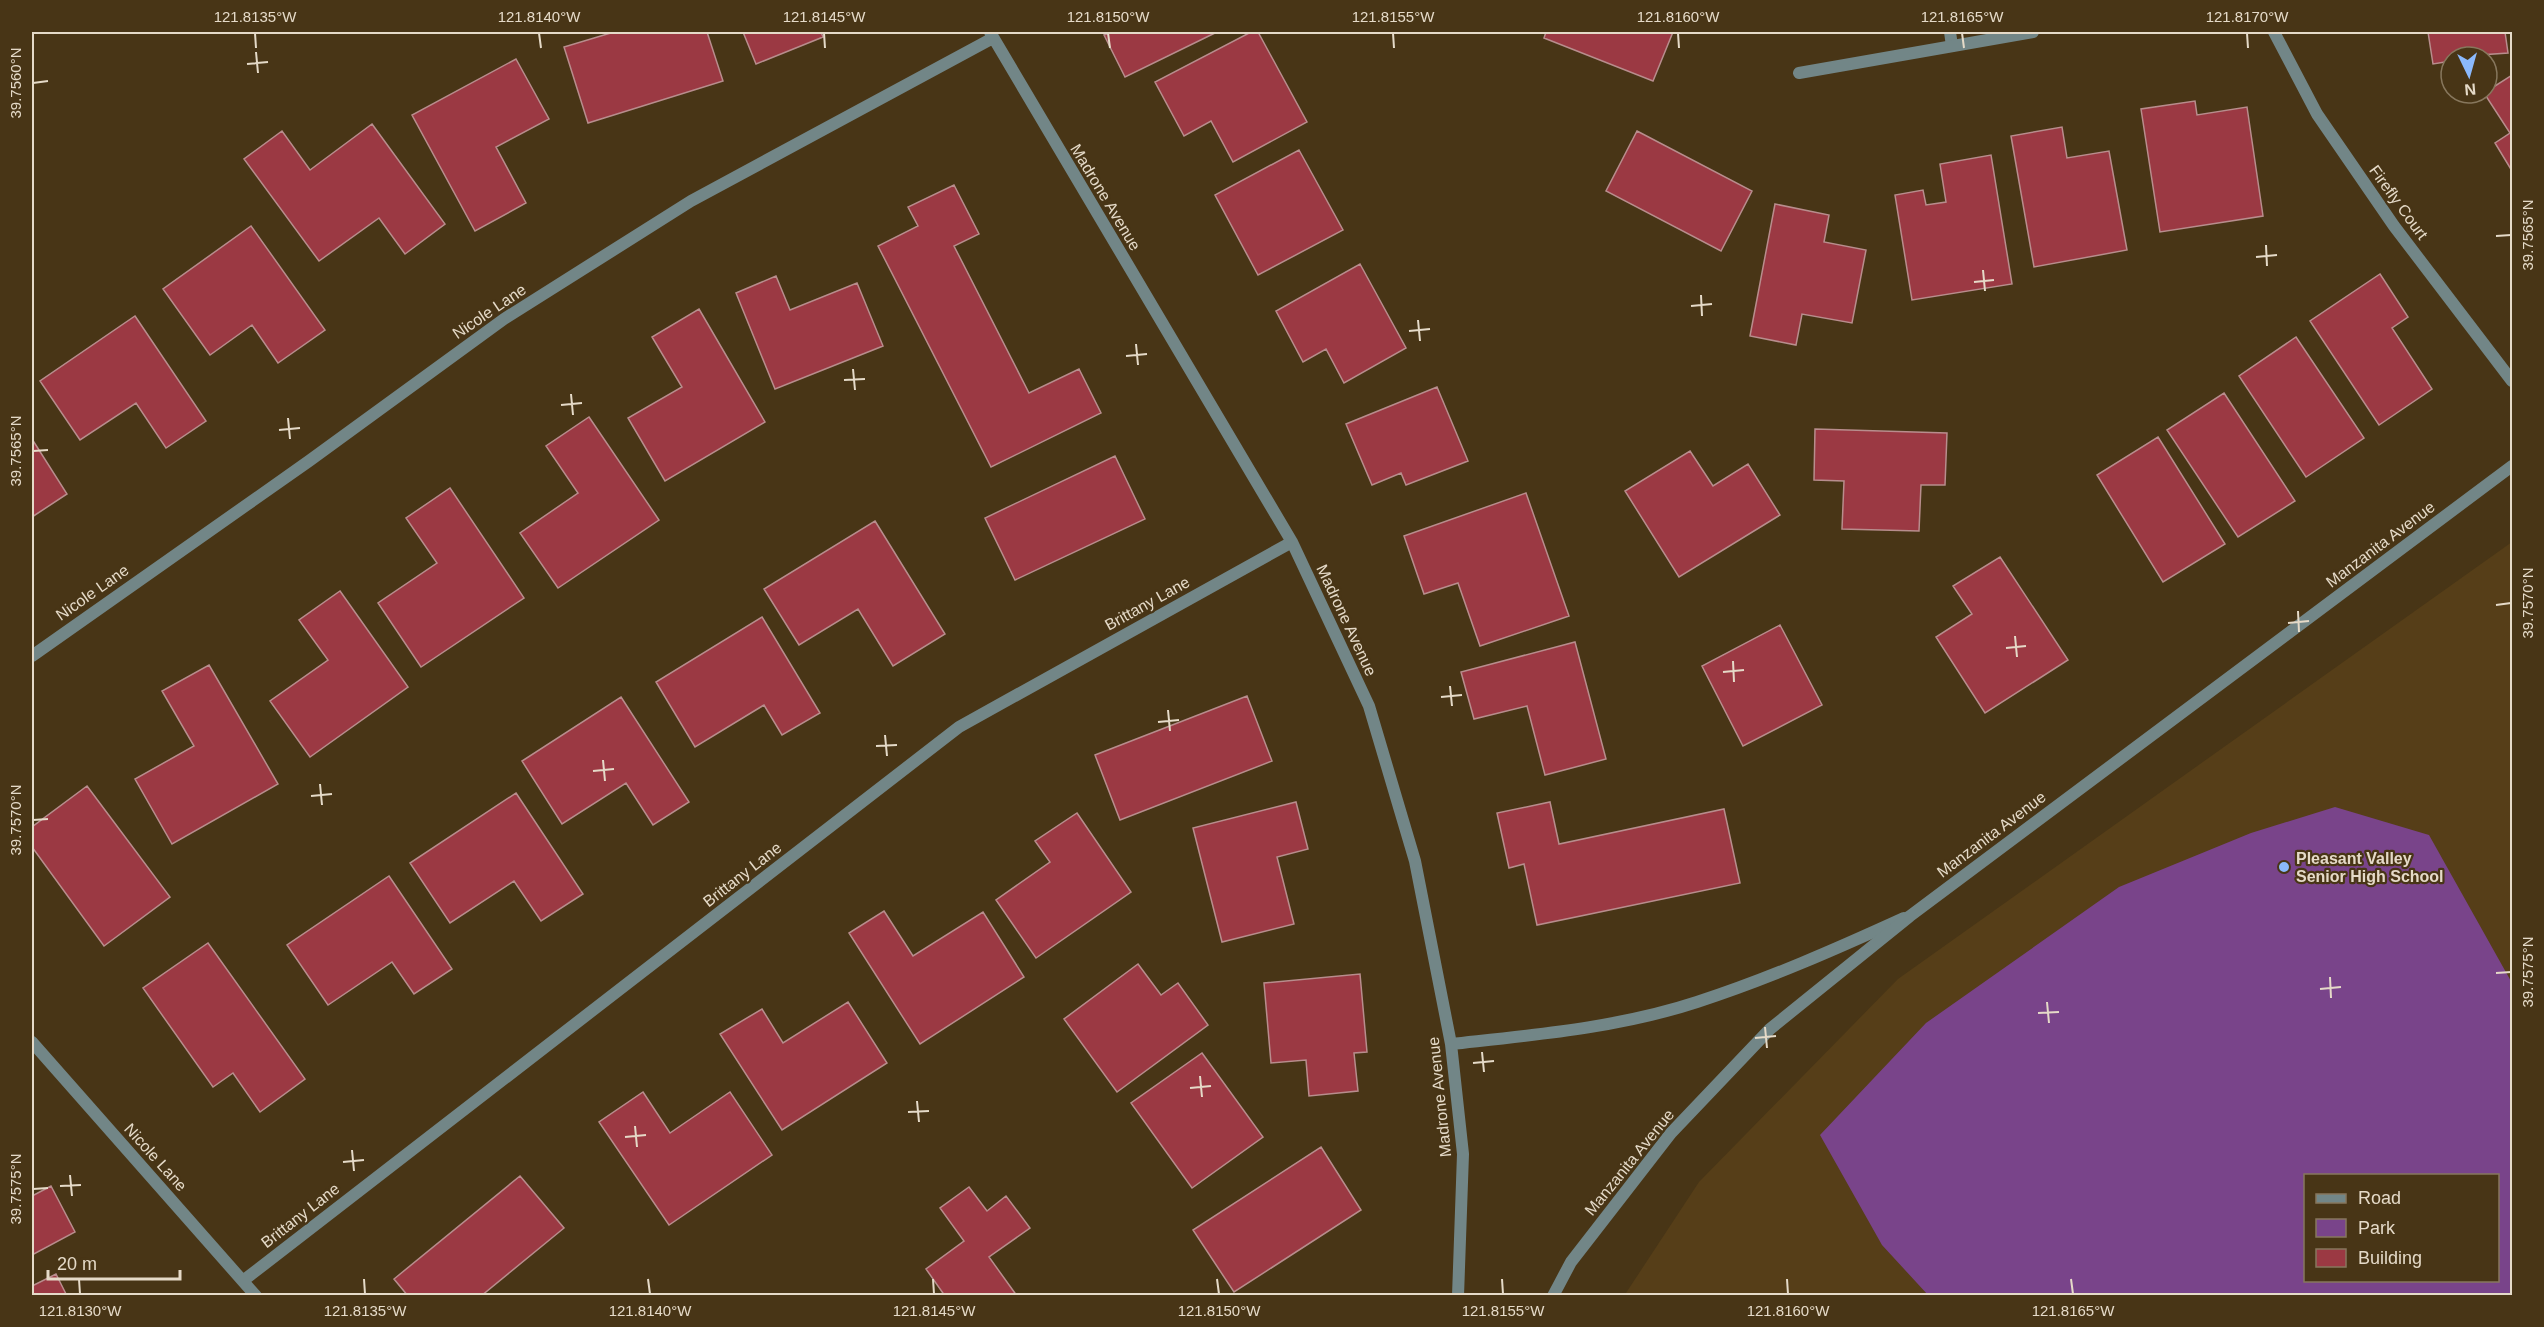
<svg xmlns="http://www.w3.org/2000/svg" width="2544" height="1327" viewBox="0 0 2544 1327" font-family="Arial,sans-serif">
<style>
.built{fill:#563e18;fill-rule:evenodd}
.green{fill:#79448a;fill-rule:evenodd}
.building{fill:#9b3943;stroke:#b88d8d;stroke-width:1.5}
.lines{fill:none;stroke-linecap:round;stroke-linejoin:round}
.service{stroke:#728687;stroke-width:12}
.minor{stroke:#728687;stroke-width:12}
.tertiary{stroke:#728687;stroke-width:12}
.ticks{fill:none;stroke:#e5dac8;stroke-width:2}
.poi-dot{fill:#8bb9fc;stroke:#483516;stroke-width:2}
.labels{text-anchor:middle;stroke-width:4.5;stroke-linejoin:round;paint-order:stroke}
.street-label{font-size:16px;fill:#e5dac8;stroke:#483516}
.poi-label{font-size:16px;font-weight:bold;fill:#e5dac8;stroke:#483516;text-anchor:start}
.neatline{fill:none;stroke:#e5dac8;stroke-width:2}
.ticks-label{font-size:15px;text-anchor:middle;fill:#e5dac8}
</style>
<rect width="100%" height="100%" fill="#483516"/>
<path class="built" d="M2512,542v753l-888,1 75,-114 199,-203zM2306,1176h192v104h-192z"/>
<path class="green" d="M2335,807l94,28 83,148v312h-584l-46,-50 -62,-110 106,-112 193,-136 132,-54zM2306,1176h192v104h-192z"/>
<path class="building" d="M614,32h93l16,49 -135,42 -24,-76z
M743,32h78l2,5 -67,27z
M1112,32h105l-92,45 -21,-42z
M1251,32h7l49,90 -74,40 -22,-41 -27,15 -29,-54z
M1546,32h127l-20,49 -109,-43z
M2428,32h77l3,21 -57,4v4l-18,3z
M516,59l33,60 -53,28 30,56 -51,28 -63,-116z
M2512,75v96l-17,-28 15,-10 -26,-40z
M2195,101l2,14 50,-8 16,109 -103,16 -19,-123z
M372,124l73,100 -40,30 -26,-36 -60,43 -75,-102 38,-28 28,39z
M2062,127l5,31 42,-7 18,99 -93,17 -23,-131z
M1637,131l115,60 -31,60 -115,-60z
M1299,150l44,80 -85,45 -43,-80z
M1991,155l21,129 -100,16 -17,-105 28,-5 3,15 20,-3 -6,-38z
M954,185l25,49 -25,12 75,147 50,-24 22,44 -110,54 -113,-221 40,-20 -10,-19z
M1775,204l54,11 -5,27 42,8 -14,73 -50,-9 -6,31 -46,-9z
M251,226l74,104 -47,33 -26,-38 -42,30 -47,-66z
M1360,264l46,84 -62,35 -18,-34 -23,13 -27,-51z
M2380,274l28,43 -16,11 40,61 -53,36 -69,-104z
M776,276l14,34 67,-27 26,63 -108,43 -39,-96z
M699,309l66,113 -100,59 -37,-63 54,-31 -30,-50z
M135,316l71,105 -40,27 -30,-45 -56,37 -40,-59z
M2296,337l68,101 -58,39 -67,-101z
M1437,387l31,74 -62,24 -5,-12 -29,12 -26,-61z
M2224,393l71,108 -57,36 -71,-107z
M589,417l70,103 -101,68 -38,-55 58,-40 -32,-47z
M1815,429l132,4 -2,52h-24l-2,46 -77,-2 2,-48 -30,-1z
M2158,437l67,107 -62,38 -66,-107z
M32,439l35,55 -35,23z
M1690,451l23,35 35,-22 32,51 -101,62 -54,-86z
M1115,456l30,63 -130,61 -30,-62z
M450,488l74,110 -103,69 -43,-64 59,-40 -31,-45z
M1526,493l43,123 -89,30 -22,-63 -34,11 -20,-58z
M875,521l70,113 -52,32 -35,-57 -59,36 -35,-56z
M2000,557l68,103 -83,53 -49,-76 36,-23 -19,-28z
M340,591l68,96 -98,70 -40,-56 58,-41 -29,-40z
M762,617l58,96 -38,22 -18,-30 -69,42 -39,-65z
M1780,625l42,80 -79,41 -41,-80z
M1575,642l31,117 -61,16 -18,-69 -53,13 -13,-47z
M209,665l69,119 -106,60 -37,-65 59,-33 -32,-55z
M1247,696l25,65 -152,59 -25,-65z
M621,697l68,105 -36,23 -27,-42 -64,41 -40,-63z
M87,786l83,111 -66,49 -72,-99v-20z
M516,793l67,101 -42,27 -27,-40 -64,42 -40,-60z
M1296,802l12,47 -31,8 17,67 -72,18 -29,-114z
M1550,802l9,42 165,-35 16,74 -203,42 -13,-61 -15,4 -12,-55z
M1077,813l54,79 -95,66 -40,-58 54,-38 -15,-21z
M389,876l63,93 -38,25 -22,-32 -64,43 -41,-60z
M884,911l29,45 70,-44 41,65 -104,67 -71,-111z
M208,943l97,136 -45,33 -27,-39 -20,14 -70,-99z
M1138,964l23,31 17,-12 30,42 -91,67 -53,-73z
M1360,974l7,78 -13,1 4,38 -49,5 -3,-36 -35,3 -7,-80z
M848,1002l39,61 -105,67 -62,-96 42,-25 21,34z
M1202,1053l61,84 -71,51 -61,-85z
M643,1092l27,41 60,-41 42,63 -103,70 -70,-103z
M1321,1147l40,63 -127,82 -41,-62z
M520,1176l44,52 -83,68h-73l-14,-17z
M51,1186l24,46 -43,23v-59z
M969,1187l18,24 19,-15 24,32 -41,29 28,39h-72l-19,-27 38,-28 -24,-33z
M56,1274l11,22h-35v-10z"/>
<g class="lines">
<path class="service" d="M1950,32l2,14"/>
<path class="minor" d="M990,32l302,510 77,164 46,155 36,183 12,110 -5,142
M2274,32l43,82 77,112 118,155
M1799,73l234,-41
M32,656l277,-195 195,-142 187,-118 302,-163
M32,1042l224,254
M1451,1044c82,-9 167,-16 246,-42 71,-23 139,-53 207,-84
M244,1280l715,-553 333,-185"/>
<path class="tertiary" d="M1553,1296l18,-34 100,-129 99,-104 140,-113 602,-450"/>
</g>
<path class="ticks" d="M255,33l1,15M539,33l2,15M824,33l1,15M1108,33l2,15M1393,33l1,15M1678,33l1,15M1962,33l2,15M2247,33l1,15M256,52l2,21M247,64l21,-2M33,83l15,-2M2496,236l15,-1M2266,245l1,21M2256,257l21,-2M1983,270l2,21M1974,282l20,-2M1701,295l1,21M1691,306l21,-2M1418,320l2,21M1409,331l21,-2M1136,344l2,21M1126,356l21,-2M853,369l2,21M844,380l21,-1M571,394l2,21M561,405l21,-2M288,418l2,21M279,430l21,-2M33,451l15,-1M2496,605l15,-2M2298,611l1,21M2288,623l21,-2M2015,636l2,21M2006,648l20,-2M1733,661l1,21M1723,672l21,-2M1450,686l2,20M1441,697l21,-2M1168,710l2,21M1158,722l21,-2M885,735l2,21M876,746l21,-1M603,760l2,21M593,771l21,-2M320,784l2,21M311,796l21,-2M33,820l15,-1M2496,973l15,-1M2330,977l1,21M2320,989l21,-2M2047,1002l2,21M2038,1013l21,-1M1765,1027l2,21M1755,1038l21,-2M1482,1052l2,20M1473,1063l21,-2M1200,1076l2,21M1190,1088l21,-2M917,1101l2,21M908,1112l21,-1M635,1126l2,21M625,1137l21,-2M352,1150l2,21M343,1162l21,-2M70,1175l2,21M60,1186l21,-1M33,1189l15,-1M79,1279l1,15M364,1279l1,15M648,1279l2,15M933,1279l1,15M1217,1279l2,15M1502,1279l1,15M1787,1279l1,15M2071,1279l2,15"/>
<circle class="poi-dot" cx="2284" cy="867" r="6"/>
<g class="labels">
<g class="street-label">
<text transform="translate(1106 197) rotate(59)" y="6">Madrone Avenue</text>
<text transform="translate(2399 202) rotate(54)" y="6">Firefly Court</text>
<text transform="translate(489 311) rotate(-34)" y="6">Nicole Lane</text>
<text transform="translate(2380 544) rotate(-37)" y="6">Manzanita Avenue</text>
<text transform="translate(92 592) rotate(-35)" y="6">Nicole Lane</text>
<text transform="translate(1147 603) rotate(-29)" y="6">Brittany Lane</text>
<text transform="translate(1347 620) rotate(65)" y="6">Madrone Avenue</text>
<text transform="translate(1991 834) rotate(-37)" y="6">Manzanita Avenue</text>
<text transform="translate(742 874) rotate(-38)" y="6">Brittany Lane</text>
<text transform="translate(1439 1097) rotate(-96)" y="6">Madrone Avenue</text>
<text transform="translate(156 1157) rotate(48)" y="6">Nicole Lane</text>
<text transform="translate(1629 1162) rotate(-51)" y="6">Manzanita Avenue</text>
<text transform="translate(300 1215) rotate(-38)" y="6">Brittany Lane</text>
</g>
<g class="poi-label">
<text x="2296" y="864">Pleasant Valley<tspan x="2296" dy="18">Senior High School</tspan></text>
</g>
</g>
<rect width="2544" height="1327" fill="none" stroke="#483516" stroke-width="66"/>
<rect x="2304" y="1174" width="195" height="108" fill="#483516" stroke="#87775d" stroke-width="1.5"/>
<rect x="2316" y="1194" width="30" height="9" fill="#728687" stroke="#87775d" stroke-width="1.5"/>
<text x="2358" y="1204" font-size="18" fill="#e5dac8">Road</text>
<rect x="2316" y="1219" width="30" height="18" fill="#79448a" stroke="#87775d" stroke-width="1.5"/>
<text x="2358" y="1234" font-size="18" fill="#e5dac8">Park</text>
<rect x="2316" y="1249" width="30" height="18" fill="#9b3943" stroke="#87775d" stroke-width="1.5"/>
<text x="2358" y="1264" font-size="18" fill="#e5dac8">Building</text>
<g transform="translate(2469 75) rotate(175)"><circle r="28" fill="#483516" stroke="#87775d" stroke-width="1.5"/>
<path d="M0-4.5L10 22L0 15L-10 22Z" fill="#8bb9fc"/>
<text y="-9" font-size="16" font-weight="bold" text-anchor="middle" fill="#e5dac8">N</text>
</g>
<path d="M48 1270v9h132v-9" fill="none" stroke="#e5dac8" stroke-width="3"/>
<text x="57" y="1270" font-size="18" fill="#e5dac8" stroke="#483516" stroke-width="4.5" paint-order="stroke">20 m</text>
<rect x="33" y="33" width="2478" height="1261" class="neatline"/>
<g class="ticks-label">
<text x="255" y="22">121.8135°W</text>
<text x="539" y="22">121.8140°W</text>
<text x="824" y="22">121.8145°W</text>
<text x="1108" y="22">121.8150°W</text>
<text x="1393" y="22">121.8155°W</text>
<text x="1678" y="22">121.8160°W</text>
<text x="1962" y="22">121.8165°W</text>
<text x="2247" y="22">121.8170°W</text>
<text transform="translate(16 83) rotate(-90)" y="5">39.7560°N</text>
<text transform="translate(2528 235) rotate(-90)" y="5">39.7565°N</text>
<text transform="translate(16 451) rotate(-90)" y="5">39.7565°N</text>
<text transform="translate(2528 603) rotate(-90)" y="5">39.7570°N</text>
<text transform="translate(16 820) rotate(-90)" y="5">39.7570°N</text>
<text transform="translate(2528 972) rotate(-90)" y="5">39.7575°N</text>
<text transform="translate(16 1189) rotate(-90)" y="5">39.7575°N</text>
<text x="80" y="1316">121.8130°W</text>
<text x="365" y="1316">121.8135°W</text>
<text x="650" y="1316">121.8140°W</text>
<text x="934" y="1316">121.8145°W</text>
<text x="1219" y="1316">121.8150°W</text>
<text x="1503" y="1316">121.8155°W</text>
<text x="1788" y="1316">121.8160°W</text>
<text x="2073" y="1316">121.8165°W</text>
</g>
</svg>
